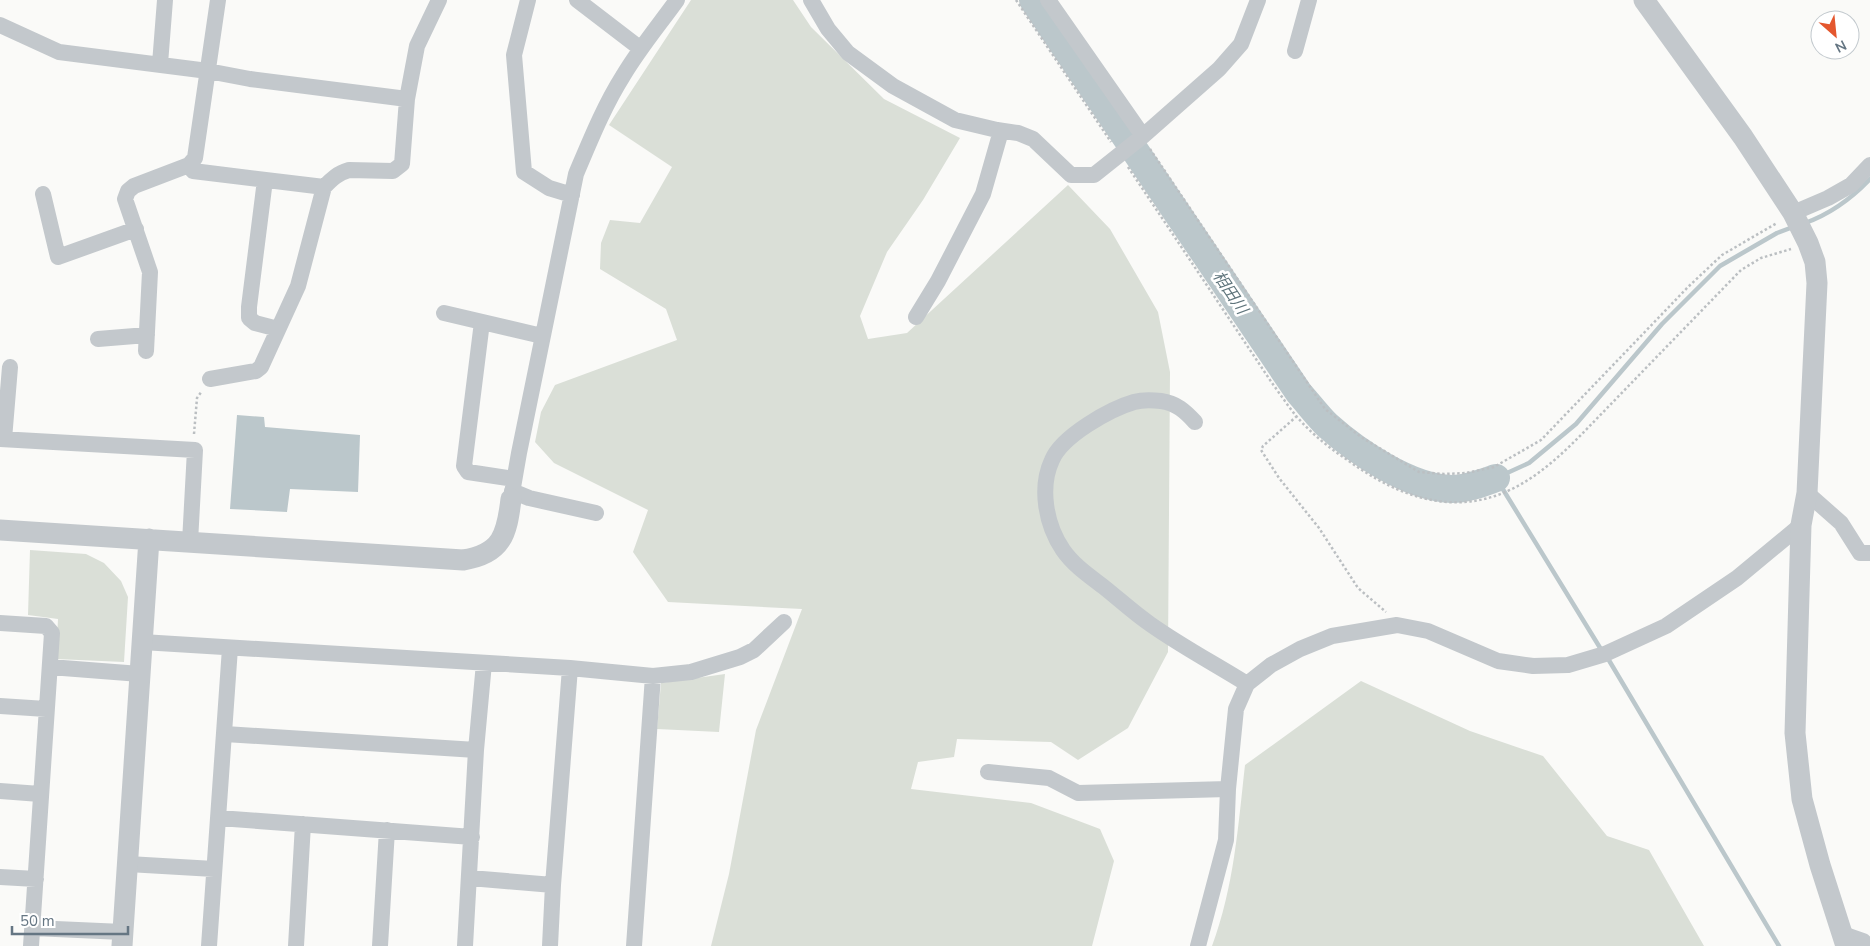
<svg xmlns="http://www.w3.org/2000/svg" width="1870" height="946" viewBox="0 0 1870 946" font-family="'Nunito Sans','Noto Sans JP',sans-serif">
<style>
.green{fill:#dadfd7}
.water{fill:#bbc7cb}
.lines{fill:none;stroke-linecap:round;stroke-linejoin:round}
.stream{stroke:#bbc7cb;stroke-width:4.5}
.river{stroke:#bbc7cb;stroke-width:28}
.path{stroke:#bbbfc2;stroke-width:2.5;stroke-dasharray:2.5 2.5;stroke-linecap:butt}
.minor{stroke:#c3c8cc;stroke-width:16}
.tertiary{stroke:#c3c8cc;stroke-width:21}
.labels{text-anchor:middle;stroke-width:5;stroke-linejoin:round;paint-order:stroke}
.water-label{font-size:16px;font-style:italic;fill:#60757c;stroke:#fff}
</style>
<rect width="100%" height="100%" fill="#fafaf8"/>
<path class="green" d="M691,0h102l18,27 73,72 76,39 -37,62 -36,52 -27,64 8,23 39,-6 161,-148 42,44 48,83 12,60 -2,280 -40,76 -50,32 -27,-18 -94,-3 -3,18 -36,5 -7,27 120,14 69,26 14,32 -22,85h-381l18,-72 27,-144 46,-121 -134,-7 -35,-50 15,-42 -94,-47 -19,-21 6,-30 14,-27 122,-45 -11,-31 -66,-40 1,-26 9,-23 30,3 32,-56 -63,-42z
M30,550l56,4 18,9 17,18 7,16 -4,65 -68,-3 2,-40 -30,-4z
M725,674l-6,58 -62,-3 4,-46z
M1361,681l109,50 73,25 64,80 42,14 55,96h-492c22,-59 26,-119 33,-181z"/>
<path class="water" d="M237,415l27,2 1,10 95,8 -2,57 -68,-3 -3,23 -57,-3z"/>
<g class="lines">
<path class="stream" d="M1805,223c25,-9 47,-25 65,-44
M1602,651l-106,-173 33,-15 47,-39 86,-100 58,-58 57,-33 16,-6
M1607,657l172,289"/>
<path class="river" d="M1033,0l266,393c9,10 18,22 28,32 30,27 83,63 125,64 15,0 30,-6 44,-11"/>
<path class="path" d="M1016,0l95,142
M1150,149l175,260 36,28 58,35 25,2 22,-1 28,-6 47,-27 147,-153 34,-32 55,-32
M1128,167l144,216c8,11 16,23 25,34 14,16 31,30 49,42 44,32 94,55 149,37 33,-11 60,-35 84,-59l162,-167 20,-12 30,-9
M1297,416l-34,30 -2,4 18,28 40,50 39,60 28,24
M194,434l3,-36 5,-7"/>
<path class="minor" d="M528,0l-14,55 10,117 25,16 23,7
M577,0l64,49
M811,0l17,29 20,24 45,33 62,34 42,10 21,3 15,6 38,36h23l49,-39 76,-67 22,-25 17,-44
M1048,0l95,136
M0,25l59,27 149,19 42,8 157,20
M1295,51l14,-51
M160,64l5,-64
M189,165l4,6 131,16
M265,180l-16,127v11l6,5 23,6
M43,194l15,63 78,-28
M1793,213l35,-15 23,-13 19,-20
M444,313l98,23
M916,317l22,-36 45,-87 18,-63
M482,322l-18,144 4,6 46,7
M98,339l49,-4
M146,351l4,-79 -25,-73 3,-8 6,-5 55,-21 6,-7 23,-158
M210,379l46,-8 5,-4 37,-81 26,-99c8,-8 14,-14 25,-17l44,1 9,-7 5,-65 10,-53 22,-46
M1195,422c-10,-11 -19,-19 -34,-21 -8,-1 -20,-1 -27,1 -24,7 -72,34 -82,58 -13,28 -6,65 11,90 11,16 28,27 42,38 15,12 29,25 45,36 31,22 65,40 97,60
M0,439l195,11 -5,92
M4,439l6,-72
M512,491l17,7 67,15
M1807,493l34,30 19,30h10
M511,499l8,-46 57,-279c14,-33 28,-68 47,-98 16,-27 36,-51 54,-76
M0,623l46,3 6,7 -21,313
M142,642l428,26 83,8 38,-4 49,-15 14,-7 30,-28
M50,667l90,7
M0,706l46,3
M225,734l251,16
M988,772l61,6 29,15 150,-4
M0,791l40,3
M219,818l253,19
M128,864l86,5
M0,877l36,2
M470,878l83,7
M33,928l90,4
M1843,934l20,7 6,5
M209,946l21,-298
M296,946l7,-122
M380,946l7,-116
M465,946l11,-196 8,-87
M550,946l3,-61 17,-217
M634,946l19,-270
M1198,946l28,-106 2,-51 8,-80 11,-25 24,-19 29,-16 32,-13 65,-11 31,6 70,30 35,5 35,-1 37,-11 61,-28 71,-48 64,-53"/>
<path class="tertiary" d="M1644,0l99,137 50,76 15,30 7,19 2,21 -10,210 -6,32 -6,208 7,66 18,66 26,81
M0,530l463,30c39,-6 44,-26 48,-61
M122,946l27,-407"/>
</g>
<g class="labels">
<g class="water-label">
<text transform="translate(1231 292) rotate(56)" y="6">相田川</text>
</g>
</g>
<g transform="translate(1835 35) rotate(153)"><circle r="24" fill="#ffffff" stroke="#c1c8cd"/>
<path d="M0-4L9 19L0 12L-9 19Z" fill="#e4572e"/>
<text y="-8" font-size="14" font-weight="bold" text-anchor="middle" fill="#657683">N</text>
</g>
<path d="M12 926v8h116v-8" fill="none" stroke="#657683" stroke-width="2.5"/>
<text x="20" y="926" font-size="15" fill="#657683" stroke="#ffffff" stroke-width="4" paint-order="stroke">50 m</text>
</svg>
